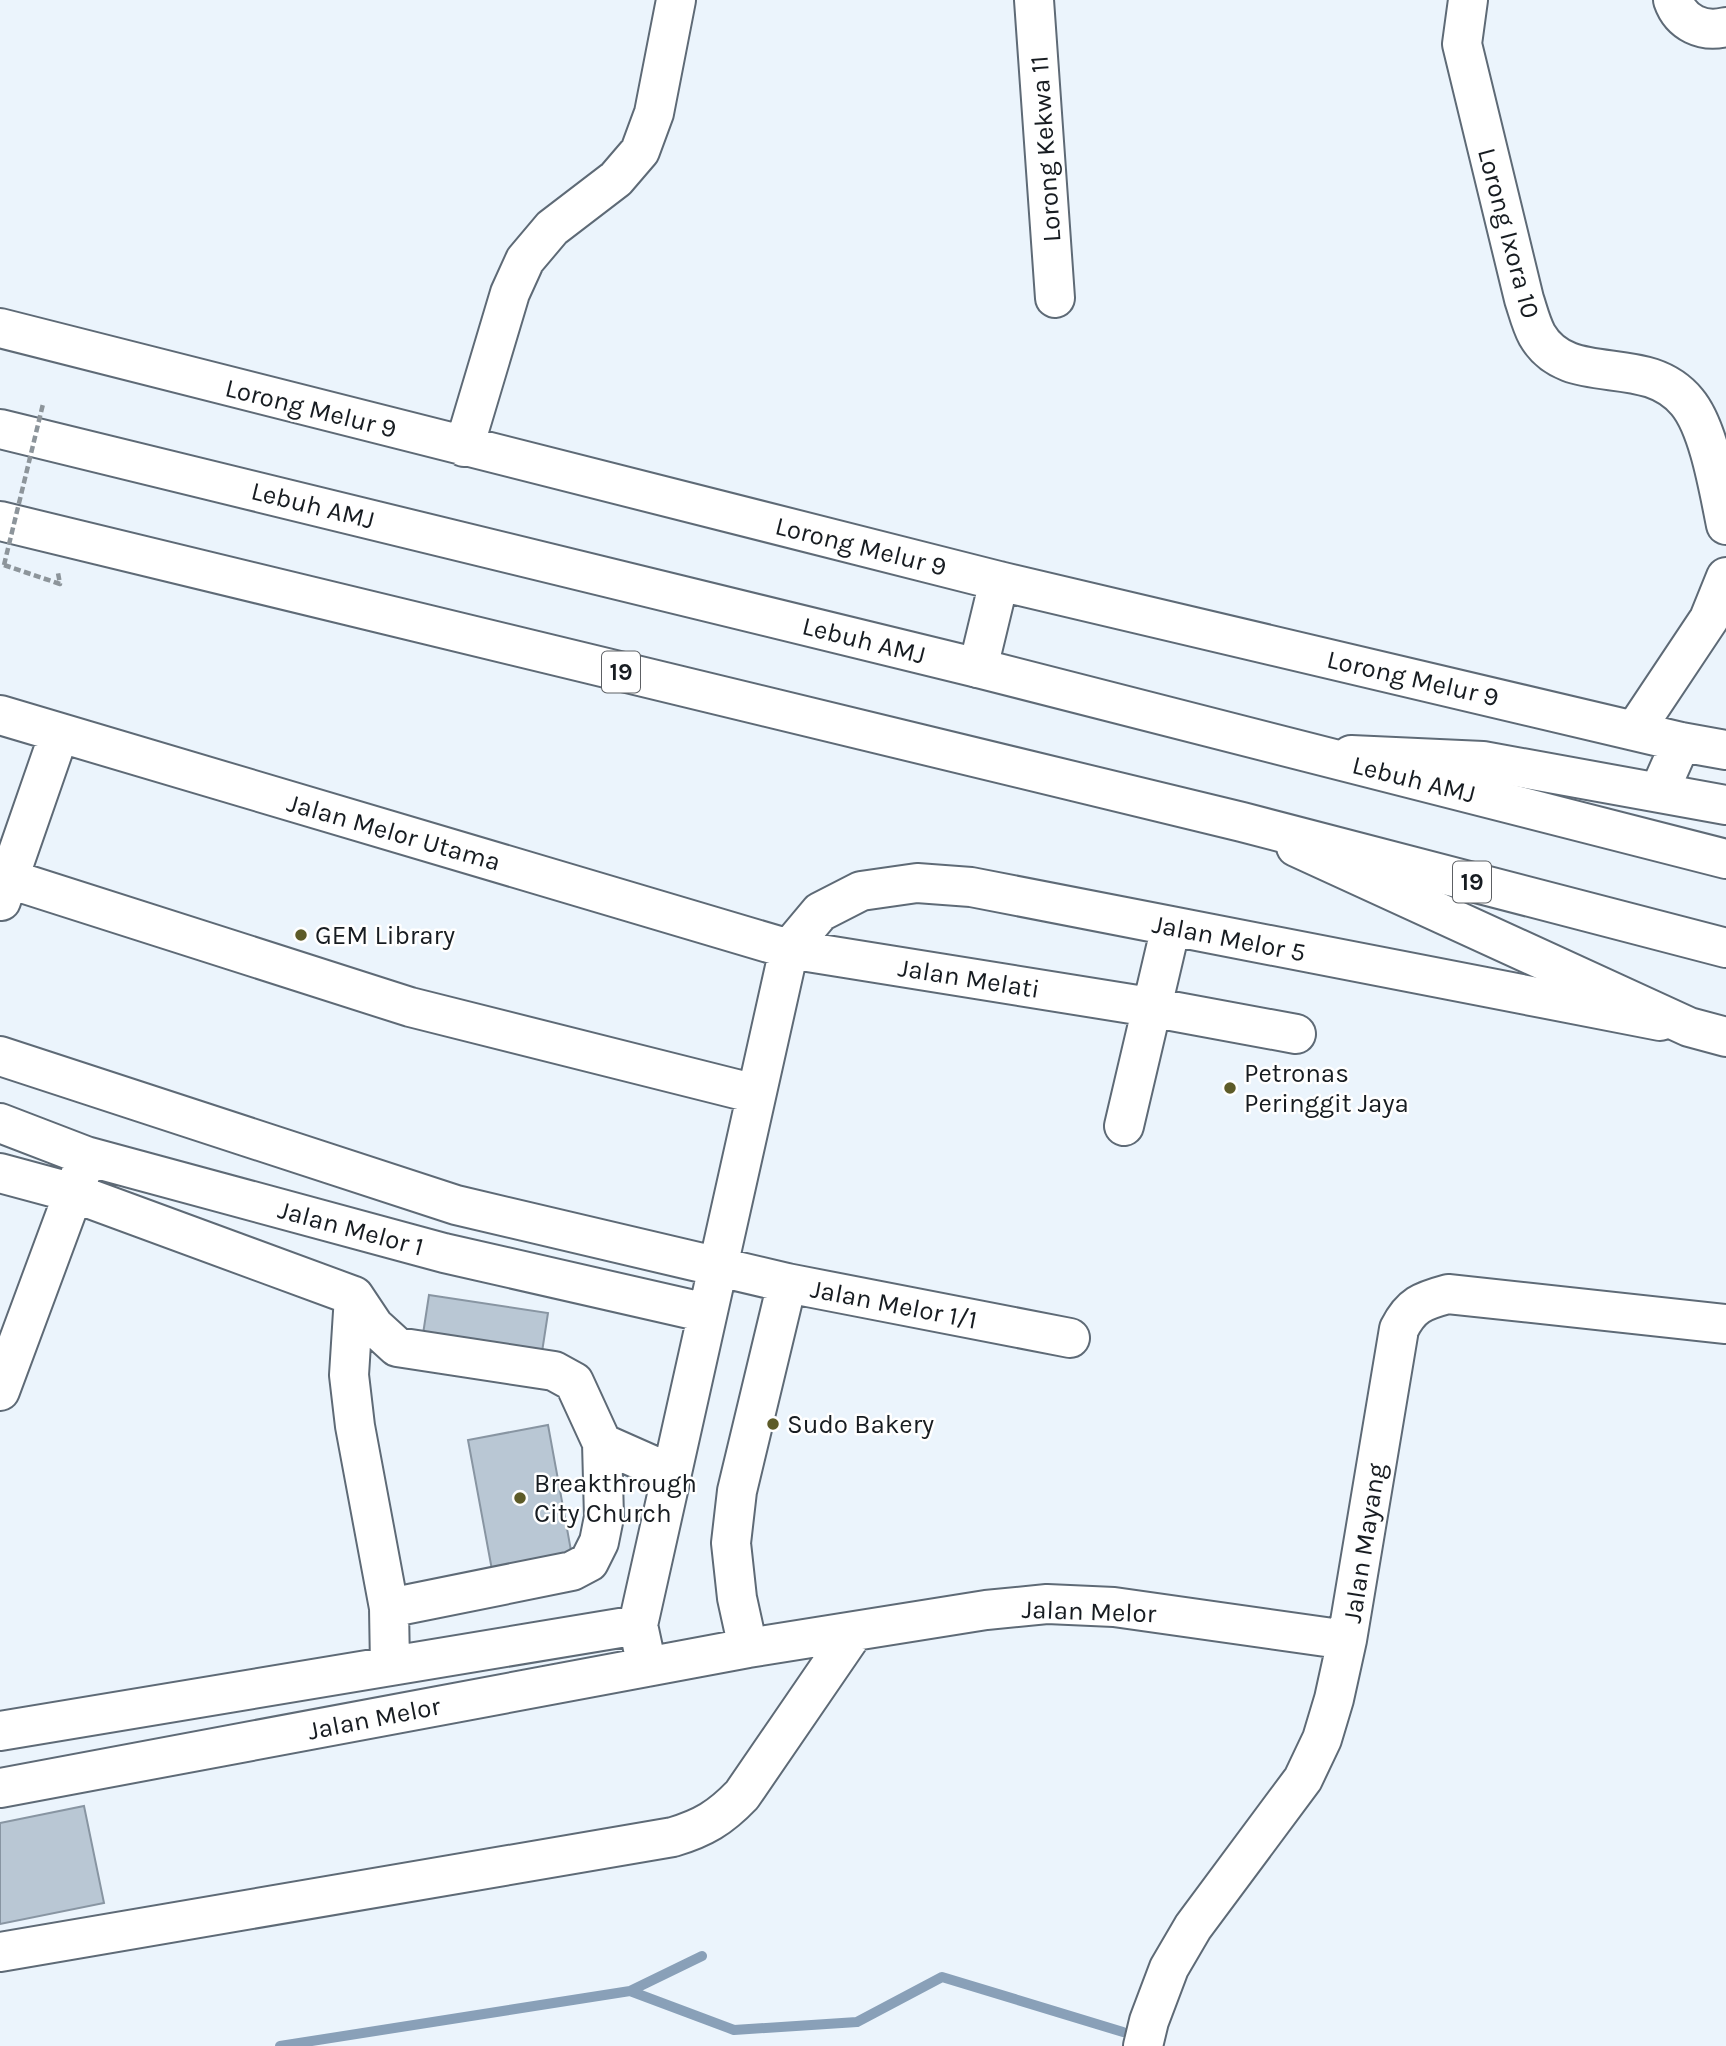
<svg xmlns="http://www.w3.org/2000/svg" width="1726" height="2046" viewBox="0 0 1726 2046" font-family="Karla,sans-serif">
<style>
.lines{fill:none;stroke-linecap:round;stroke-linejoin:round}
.stream{stroke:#89a0b8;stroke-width:10}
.building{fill:#b9c7d4;stroke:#8895a2;stroke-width:2}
.minor-casing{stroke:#5e6a76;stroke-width:42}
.major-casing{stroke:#5e6a76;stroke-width:42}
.highway-casing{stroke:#5e6a76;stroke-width:42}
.path{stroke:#8d959b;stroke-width:4.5;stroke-dasharray:7 3.5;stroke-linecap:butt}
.minor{stroke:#fff;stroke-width:38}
.major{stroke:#fff;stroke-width:38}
.highway{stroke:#fff;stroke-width:38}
.path-bridge{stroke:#8d959b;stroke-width:4.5;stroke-dasharray:7 3.5;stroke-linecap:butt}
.poi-dot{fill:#5d5b28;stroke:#fff;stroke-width:2.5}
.labels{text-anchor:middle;stroke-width:5;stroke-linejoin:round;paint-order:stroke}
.shield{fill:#fff;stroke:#5d6064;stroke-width:2}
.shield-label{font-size:24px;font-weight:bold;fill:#171c21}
.street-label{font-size:26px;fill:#171c21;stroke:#fff}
.poi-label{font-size:26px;fill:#171c21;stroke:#fff;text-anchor:start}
</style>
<rect width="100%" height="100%" fill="#ebf4fc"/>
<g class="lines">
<path class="stream" d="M630,1991l72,-35
M280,2046l350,-55 104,39 123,-8 85,-45 181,55"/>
</g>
<path class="building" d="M429,1295l119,18 -6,39 -119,-18z
M548,1425l24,131 -80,14 -24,-130z
M84,1806l20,97 -104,21v-101z"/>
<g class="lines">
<g class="minor-casing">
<path id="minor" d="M1034,0l21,298
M1468,0l-6,44 62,255c4,12 7,25 13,36 32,55 108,16 150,67 22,26 32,89 39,123
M1673,0c8,23 30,33 53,27
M0,328l999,253 682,161 45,8
M464,447l46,-154 15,-33 27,-32 64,-49 24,-28 14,-38 22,-113
M978,668l21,-87
M0,715l789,234 361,58 146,27
M1635,730l74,-111 17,-42
M1659,792l22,-50
M0,876l410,131 346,87
M1,901l58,-167
M0,1056l456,149 331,78 283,55
M0,1123l86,33 358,97 263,60
M1124,1126l47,-200
M0,1173l74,20 280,103 20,30 23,21 157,24 20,11 28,61 2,74 -5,25 -10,20 -17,9 -183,37
M354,1296l-5,79 6,51 34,182 1,58
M0,1391l82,-221
M602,1443l70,31
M748,1648l-11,-50 -6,-55 6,-52 50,-208
M647,1667l-9,-42 151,-676 31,-37 41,-21 56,-8 54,4 689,134
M0,1731l638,-106
M0,1788l748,-140 238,-38 61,-6 67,3 233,33
M0,1952l673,-115c30,-9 47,-19 69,-42l111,-162
M1143,2046l6,-25 20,-53 24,-41 110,-148 19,-40 12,-40 13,-59 52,-311c12,-24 23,-28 49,-35l278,30"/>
</g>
<g class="major-casing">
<path id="major" d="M1351,755l132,6 243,44
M1296,847l393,180 37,10"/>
</g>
<g class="highway-casing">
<path id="highway" d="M0,429l978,239 748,191
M0,521l1242,301 484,126"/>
</g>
<path class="path" d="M4,565l56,19 -2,-11"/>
<use href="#minor" class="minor"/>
<use href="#major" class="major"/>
<use href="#highway" class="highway"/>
<path class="path-bridge" d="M4,565l39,-161"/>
</g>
<g class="poi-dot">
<circle cx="301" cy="935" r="7"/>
<circle cx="1230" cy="1088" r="7"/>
<circle cx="773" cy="1424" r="7"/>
<circle cx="520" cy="1498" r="7"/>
</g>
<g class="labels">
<g class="shield">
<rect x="602" y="651.5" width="38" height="41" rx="5"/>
<rect x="1453" y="861.5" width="38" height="41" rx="5"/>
</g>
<g class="shield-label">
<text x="621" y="680">19</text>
<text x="1472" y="890">19</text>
</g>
<g class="street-label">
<text transform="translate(1045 149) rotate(-94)" y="9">Lorong Kekwa 11</text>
<text transform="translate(1509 233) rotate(75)" y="9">Lorong Ixora 10</text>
<text transform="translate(311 408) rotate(14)" y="9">Lorong Melur 9</text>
<text transform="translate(313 505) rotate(14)" y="9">Lebuh AMJ</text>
<text transform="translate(861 546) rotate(14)" y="9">Lorong Melur 9</text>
<text transform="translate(864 640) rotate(14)" y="9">Lebuh AMJ</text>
<text transform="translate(1413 678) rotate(13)" y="9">Lorong Melur 9</text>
<text transform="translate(1414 779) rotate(14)" y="9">Lebuh AMJ</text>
<text transform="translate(394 832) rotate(16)" y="9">Jalan Melor Utama</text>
<text transform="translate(1229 938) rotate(11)" y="9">Jalan Melor 5</text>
<text transform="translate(969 978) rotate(9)" y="9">Jalan Melati</text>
<text transform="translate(351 1228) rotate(15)" y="9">Jalan Melor 1</text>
<text transform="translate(894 1304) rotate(11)" y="9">Jalan Melor 1/1</text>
<text transform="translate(1364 1543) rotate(-81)" y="9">Jalan Mayang</text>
<text transform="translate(1089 1611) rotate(2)" y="9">Jalan Melor</text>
<text transform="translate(374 1718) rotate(-11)" y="9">Jalan Melor</text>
</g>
<g class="poi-label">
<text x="315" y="944">GEM Library</text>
<text x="1244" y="1082">Petronas<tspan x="1244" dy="30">Peringgit Jaya</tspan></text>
<text x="787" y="1433">Sudo Bakery</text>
<text x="534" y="1492">Breakthrough<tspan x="534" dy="30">City Church</tspan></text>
</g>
</g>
</svg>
